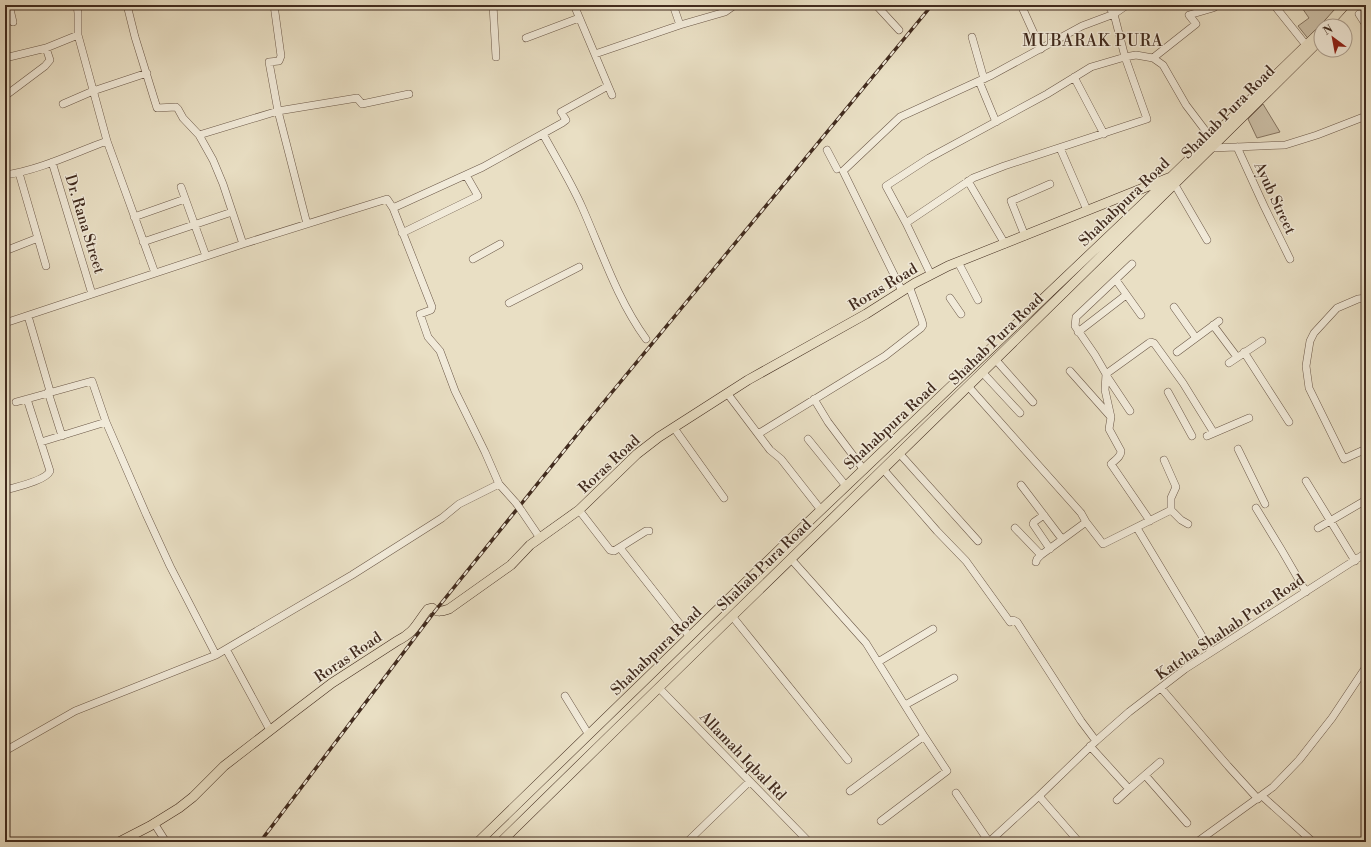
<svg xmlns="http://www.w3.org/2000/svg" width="1371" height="847" viewBox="0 0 1371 847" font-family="'Libre Bodoni',serif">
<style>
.green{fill:#ccc0a8;stroke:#867663}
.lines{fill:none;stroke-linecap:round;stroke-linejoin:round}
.minor-casing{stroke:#6b5848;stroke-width:8}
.major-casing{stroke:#412b1e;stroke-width:10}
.minor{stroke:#f1ead9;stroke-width:7}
.major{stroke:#e9dfc4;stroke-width:9}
.rail-casing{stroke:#412b1e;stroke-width:3.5}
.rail{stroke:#f1ead9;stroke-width:2;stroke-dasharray:6;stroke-linecap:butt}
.minor-bridge-casing{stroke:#6b5848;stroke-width:8;stroke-linecap:butt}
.minor-bridge{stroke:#f1ead9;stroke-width:7}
.labels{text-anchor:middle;stroke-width:3;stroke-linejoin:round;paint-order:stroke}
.street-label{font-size:15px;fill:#412b1e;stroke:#f1ead9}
.neighbourhood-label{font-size:16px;letter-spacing:1px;fill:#412b1e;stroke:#f1ead9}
</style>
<rect width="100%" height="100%" fill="#e9dfc4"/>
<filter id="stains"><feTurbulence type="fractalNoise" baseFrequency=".005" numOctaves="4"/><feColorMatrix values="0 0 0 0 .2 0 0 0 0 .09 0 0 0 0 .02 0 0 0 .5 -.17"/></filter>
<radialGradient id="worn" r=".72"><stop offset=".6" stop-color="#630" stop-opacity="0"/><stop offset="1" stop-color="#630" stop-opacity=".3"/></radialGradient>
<path class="green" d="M1300,5h43l-17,21h-5v5l-11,10 -12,-15 11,-8z
M1263,104l17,28 -23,6 -9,-19z"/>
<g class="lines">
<g class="minor-casing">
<path id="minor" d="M9,5l4,17
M77,5l1,8v22l29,106 48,132
M127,5l8,32 22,71 19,-1 2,2 5,9 16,17 14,25 10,24 20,60
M274,5l7,51 -2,5 -10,1 9,49 29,113
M493,5l3,52
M574,5l38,90
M673,5l7,20
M876,5l23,25
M1021,5l20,44
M1274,5l32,40
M1359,14l7,11
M972,37l12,42
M526,38l53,-20
M595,54l85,-29 45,-13 10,-7
M5,58l41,-10 32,-13
M1153,58l43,-34 -7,-9 24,-7 5,-3
M1074,77l30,57
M979,81l17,41
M5,96l40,-30 5,-6 -4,-12
M63,104l30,-13 54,-18
M543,134c13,24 28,48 39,73 20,45 35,92 64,132
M199,135l79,-24 79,-13 5,6 47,-10
M1237,147l27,59 26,53
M1060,148l27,62
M1212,148l73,-3 32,-10 49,-19
M827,150l10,19
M52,162l40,132
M19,173l27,93
M5,175c35,-5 69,-22 102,-34
M968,181l37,63
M1175,185l32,55
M181,187l25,69
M393,208l90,-41 79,-44 4,-3 -5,-8 47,-26
M134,217l51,-18
M906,223l67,-45 31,-12 143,-47 -22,-62 -11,-43 -6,-9
M402,233l76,-37 -12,-21
M1025,236l-14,-35 39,-17
M143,242l89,-30
M5,251l33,-13
M473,259l27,-15
M958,262l20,38
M1132,264l-56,53 -1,9 20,29 11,19 -1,16 6,27 -2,12 12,22c0,6 -6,9 -10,13l39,57
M931,275l-25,-52 -20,-37 43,-28 118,-64 44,-27 34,-10 11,-2 17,3 10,7 23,40 25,33
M1116,280l25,35
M902,291l-59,-120 57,-54 92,-42 90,-49 32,-12 13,-9
M950,298l11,16
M1366,298l-8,1 -21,9 -23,25 -4,8 -4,25 3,22 35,71 22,-10
M509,303l70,-36
M1174,307l22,31
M28,316l22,75
M5,323l238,-79 144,-45 6,9 39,99 -1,3 -11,4 8,23 12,14 15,40 30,61 14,32 17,19
M1213,325l24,32
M1078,332l48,-37
M1177,352l42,-31
M1244,352l45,70
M995,359l38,43
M1229,363l33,-22
M1070,371l40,45
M982,372l38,41
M1106,374l43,-31 2,-1 3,1 29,40 31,50
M1106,375l24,36
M968,386l113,127 5,9 17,22 68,-34
M48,392l14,44
M1168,392l24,44
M727,393l43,57 11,9 40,51
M814,399l14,23 36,48
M16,402l76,-21 14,41 40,92 24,52 46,89
M674,428l50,70
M758,434l127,-78 36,-28 2,-3 -1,-4 -13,-35
M1207,436l42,-18
M808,439l38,47
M41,442l65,-20
M1238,449l27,55
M899,453l79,88
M1164,460l12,27 -5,11v12l10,10 7,4
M883,469l54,62 29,30 44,61 3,-2 4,2 64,99 15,20
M1306,481l49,80
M1021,485l41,54
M9,489c11,-3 37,-9 41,-18l-23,-72
M1256,508l25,41 25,43
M521,510l19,28
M579,510l31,40 4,1 32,-20h3
M1044,515l-10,7 -1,2 17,25
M1015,528l26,27
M1137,528l74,123
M1318,528l48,-28
M620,548l70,89
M791,559l75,84 58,93 -74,55
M1036,562l1,-3 4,-4 45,-33
M732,616l116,144
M226,649l44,81
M878,662l55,-33
M659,688l150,154
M1161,688l67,78 30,33
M565,696l24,39
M905,705l49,-27
M1090,746l39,43 16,-14 42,48
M5,751l70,-40 141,-56 136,-80 90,-57 17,-14 40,-20
M1145,775l15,-13
M956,793l33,49
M1039,796l40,46
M1262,796l51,46
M1117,800l12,-11
M881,821l66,-50 -23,-35
M154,823l12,19
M687,842l62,-60
M989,842l50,-46 57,-55 33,-29 56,-43 181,-116
M1197,842l76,-55 26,-27 33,-42 34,-51"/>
</g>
<g class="major-casing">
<path id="major" d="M1326,26l19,-21
M119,842l31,-16 29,-18 14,-11 31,-31 66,-51 42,-32 65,-42c18,-9 19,-17 31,-32l4,-1c5,5 11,3 17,1l62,-44 19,-20 49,-35 58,-56 22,-17 89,-57 118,-66 49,-31 33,-17 223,-89
M478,842l303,-294 390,-371 150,-146
M501,842c273,-268 549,-533 820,-803"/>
</g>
<use href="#minor" class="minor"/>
<use href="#major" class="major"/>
<g class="rail-casing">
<path id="rail" d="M260,842l175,-231 149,-185 348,-421"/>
</g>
<use href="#rail" class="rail"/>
<g class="minor-bridge-casing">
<path id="minor-bridge" d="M516,503l5,7"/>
</g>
<use href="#minor-bridge" class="minor-bridge"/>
</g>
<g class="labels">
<g class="street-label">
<text transform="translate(1228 112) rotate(-45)" y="5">Shahab Pura Road</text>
<text transform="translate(1275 198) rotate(65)" y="5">Ayub Street</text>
<text transform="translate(1124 202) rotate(-44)" y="5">Shahabpura Road</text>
<text transform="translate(85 224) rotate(73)" y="5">Dr. Rana Street</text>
<text transform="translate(883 287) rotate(-31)" y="5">Roras Road</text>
<text transform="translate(996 339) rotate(-44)" y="5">Shahab Pura Road</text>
<text transform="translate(890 426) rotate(-43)" y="5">Shahabpura Road</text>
<text transform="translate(609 464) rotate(-43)" y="5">Roras Road</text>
<text transform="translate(764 565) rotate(-44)" y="5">Shahab Pura Road</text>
<text transform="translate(1230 627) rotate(-34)" y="5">Katcha Shahab Pura Road</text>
<text transform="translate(656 651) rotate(-44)" y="5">Shahabpura Road</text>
<text transform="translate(348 657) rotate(-34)" y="5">Roras Road</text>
<text transform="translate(743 756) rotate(46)" y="5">Allamah Iqbal Rd</text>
</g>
<g class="neighbourhood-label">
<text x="1093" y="46">MUBARAK PURA</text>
</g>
</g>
<rect width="1371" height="847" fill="none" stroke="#e9dfc4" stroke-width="20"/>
<rect x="6" y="6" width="1359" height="835" fill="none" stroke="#412b1e" stroke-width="2"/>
<rect x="10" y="10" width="1351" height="827" fill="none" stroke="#412b1e"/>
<g transform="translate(1333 38) rotate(328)"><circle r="19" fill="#f1ead9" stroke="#ab9e8e"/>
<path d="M0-3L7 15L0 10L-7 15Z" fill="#8f2418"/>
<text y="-6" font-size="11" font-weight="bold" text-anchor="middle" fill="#412b1e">N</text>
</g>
<rect width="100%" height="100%" filter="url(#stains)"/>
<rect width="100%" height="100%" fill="url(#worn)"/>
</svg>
